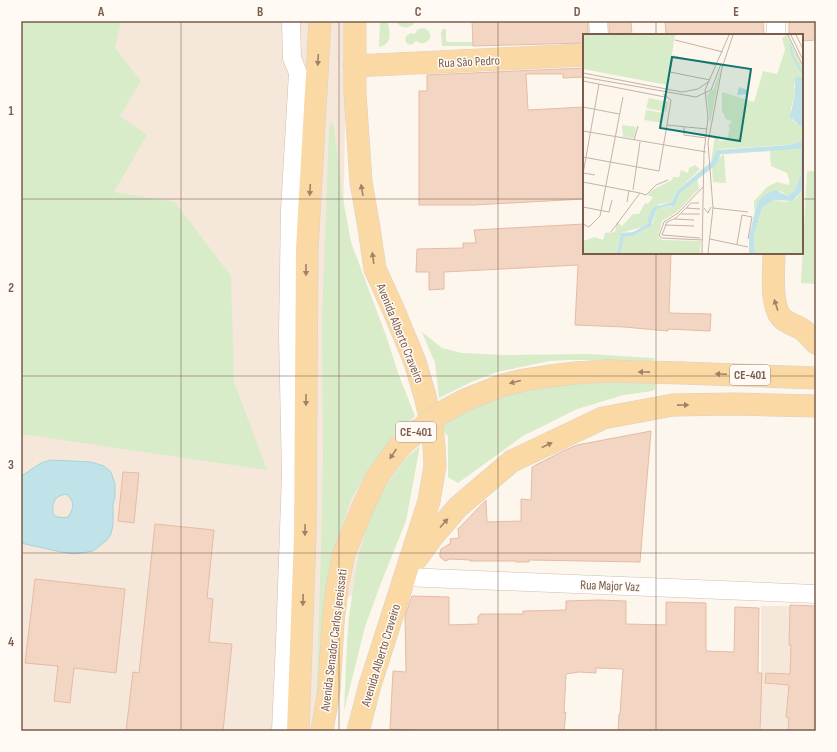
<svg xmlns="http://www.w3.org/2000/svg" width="837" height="752" viewBox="0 0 837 752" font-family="'Sofia Sans Condensed',sans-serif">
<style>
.residential{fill:#f5e8da}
.green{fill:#d8ecc9}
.water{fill:#bfe3e8;stroke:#a5d3da;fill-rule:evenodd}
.building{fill:#f3d5c3;stroke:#e6bba3}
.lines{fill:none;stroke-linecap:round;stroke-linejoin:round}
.minor-casing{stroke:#d1beb0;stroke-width:19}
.major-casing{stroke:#dad1cd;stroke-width:23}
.minor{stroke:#fff;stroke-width:18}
.major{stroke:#fbd9a5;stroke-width:22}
.major-bridge-casing{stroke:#dad1cd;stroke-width:23;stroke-linecap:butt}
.major-bridge{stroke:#fbd9a5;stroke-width:22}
.oneway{fill:#a18267}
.grid{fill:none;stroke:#7a5c4d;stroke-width:1;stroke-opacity:0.55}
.labels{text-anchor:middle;stroke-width:3;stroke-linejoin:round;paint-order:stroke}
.shield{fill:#fffaf3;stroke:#a28b7f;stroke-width:1}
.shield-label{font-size:12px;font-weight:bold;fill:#7a5c4d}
.street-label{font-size:13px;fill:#7a5c4d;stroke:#fffaf3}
.inset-river{fill:none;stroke:#bfe3e8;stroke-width:2}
.inset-road{fill:none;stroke:#c5b3a7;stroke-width:1}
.view{fill:#0f766e;fill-opacity:0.15;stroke:#0f766e;stroke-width:2}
.inset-edge{fill:none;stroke:#7a5c4d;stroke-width:2}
.neatline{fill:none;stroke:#7a5c4d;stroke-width:1.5}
.grid-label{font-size:13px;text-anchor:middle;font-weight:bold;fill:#7a5c4d}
</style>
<rect width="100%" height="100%" fill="#fdf6ec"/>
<path class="residential" d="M21,21h324l1,52 -3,163 6,20 64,164 -5,62 -23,88 -46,35v94l-8,32h-310z
M761,606h55v125h-55z"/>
<path class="green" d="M21,21h100l-6,27 26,33 -21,35 27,19 -33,57 61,10 56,74 3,106 33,88h-1l-245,-36z
M380,21h8c1,10 6,23 -9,26z
M396,21h20c-5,8 -15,9 -20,0z
M422,28c15,2 7,22 -6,13 -5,7 -13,3 -10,-5l5,-3 4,1 2,-4z
M443,29h3v11l1,2h26v4h-31l-1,-14z
M332,120l2,7 9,72 8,43 37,99 10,32 17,43 -19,17 -14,18 -11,15 -20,33 -16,49 -19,167 5,-166 2,-91 -1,-136 7,-195z
M807,171h9v113l-15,-1z
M422,332l20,16 20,5 42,2 84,-1 65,4 2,1 -3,2 -28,-1h-57l-18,1 -52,11 -28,11 -30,15 -4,-35z
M654,382l1,2v5l-3,2 -28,4 -47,14 -54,27 -65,47 -10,-6v-41l-9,-9c18,-10 35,-21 54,-28 52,-18 107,-16 161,-17z
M420,446l-14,75 -27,67 -14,39 -21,84 3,-69 2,-26 9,-59 11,-39 13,-27 24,-33z"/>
<path class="water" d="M51,460l40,2 13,4 7,6 4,12v14l-2,6v21l-2,9 -4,6 -14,11 -18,3 -14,-2 -40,-9v-67l5,-3 15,-10zM66,494c9,6 8,15 2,23 -6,1 -10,1 -15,-3 -1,-11 1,-18 13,-20z"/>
<path class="building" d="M472,21h116v14h-4v8l-111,3z
M609,21h22l1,14h-23z
M665,21h98l1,14h-98z
M789,21h27v19l-14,1v-6h-13z
M584,68v9l-21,1v-4h-37l2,36 56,-3v92l-110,6h-55v-114h8v-16z
M584,224v29h87l-2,60 42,1 -1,17 -42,-2v2l-44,-4 -49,-2 3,-60 -134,7v17l-15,1v-18h-13l1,-23 46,-1v-5h13l-2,-13z
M651,431l-11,131 -111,-2v2h-13v-1h-46l1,-1 -21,-1 -5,2 -5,-4v-4l1,-4 10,-6 -1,-4 9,-1 -1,-9 28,-29 1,22 34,-1v-22l10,1 1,-33 31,-16 14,-6z
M123,472l16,1 -5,50 -16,-2z
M155,524l59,6 -7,68 6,1 -4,43 23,2 -9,87h-97l7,-59 6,1z
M35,579l90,10 -9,84 -42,-5 -4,35 -16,-2 4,-35 -33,-3z
M412,596l37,1v28l29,-1v-8h2v-2h43v-3l43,-1v-9l32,-1 28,1v23l40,1v-23l40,1v48l28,1 1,-45 24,1 -1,65h4l-2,58h-142l1,-17h1l3,-45 -27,-1v5l-17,-1 -13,2 -2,39 2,-1 -2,19h-144l-30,-2 3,-58 13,1 -1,-57z
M790,605l26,1v125h-28l1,-13 -3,-1 3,-32 -24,-2 1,-10 24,1 1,-29h-2z"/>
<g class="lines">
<g class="minor-casing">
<path id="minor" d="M598,21l1,14
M776,35v-14
M404,577l412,17
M281,731l4,-89 6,-168 -3,-139 2,-125 8,-137 -6,-15 -1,-37"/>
</g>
<g class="major-casing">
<path id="major" d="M355,21v72l6,89 8,46 6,41 19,42 21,51 10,34 7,30 2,21 1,19 -6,35 -59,184 -12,46
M354,66l230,-11
M774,253c0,17 -4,51 7,64 6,7 15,8 22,13 5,4 9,9 13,13
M683,373l133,5
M417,558l16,-22 25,-29 54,-46 91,-43 70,-13 62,-1 81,2
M298,731l7,-196 2,-286 13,-228
M322,731l7,-41"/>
</g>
<use href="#minor" class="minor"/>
<use href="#major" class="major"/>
<g class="major-bridge-casing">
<path id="major-bridge" d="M329,690l4,-67 4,-35 7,-35 19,-46 14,-30 21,-29 33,-28 17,-11 17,-9 38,-15 21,-5 26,-4 25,-3 32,-2 76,2"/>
</g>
<use href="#major-bridge" class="major-bridge"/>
</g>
<defs><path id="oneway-solid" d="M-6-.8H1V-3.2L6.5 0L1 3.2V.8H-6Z"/></defs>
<g class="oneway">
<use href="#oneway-solid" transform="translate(318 60) rotate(93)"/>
<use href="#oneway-solid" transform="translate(310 190) rotate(93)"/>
<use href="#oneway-solid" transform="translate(362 190) rotate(-100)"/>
<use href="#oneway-solid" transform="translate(373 258) rotate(-98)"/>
<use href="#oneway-solid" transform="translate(306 270) rotate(90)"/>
<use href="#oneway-solid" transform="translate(776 305) rotate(-108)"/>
<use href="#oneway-solid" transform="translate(644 372) rotate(-179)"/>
<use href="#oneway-solid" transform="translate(721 374) rotate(-178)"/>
<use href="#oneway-solid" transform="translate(515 382) rotate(166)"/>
<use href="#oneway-solid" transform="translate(306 400) rotate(90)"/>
<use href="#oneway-solid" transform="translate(683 405) rotate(-1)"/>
<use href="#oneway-solid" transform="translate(547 445) rotate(-26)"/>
<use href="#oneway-solid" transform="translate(393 454) rotate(124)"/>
<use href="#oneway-solid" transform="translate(444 523) rotate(-48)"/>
<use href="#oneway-solid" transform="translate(305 530) rotate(91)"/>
<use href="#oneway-solid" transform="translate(303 600) rotate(92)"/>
</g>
<path class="grid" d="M181,21v710M339,21v710M498,21v710M656,21v14M21,199h563M802,199h14M656,253v478M21,376h795M21,553h795"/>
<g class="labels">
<g class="shield">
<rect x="730" y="365" width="40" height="20" rx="3"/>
<rect x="396" y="422" width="40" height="20" rx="3"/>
</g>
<g class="shield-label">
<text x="750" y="379">CE-401</text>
<text x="416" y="436">CE-401</text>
</g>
<g class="street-label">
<text transform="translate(469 61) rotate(-3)" y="5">Rua São Pedro</text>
<text transform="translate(401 333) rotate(68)" y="5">Avenida Alberto Craveiro</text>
<text transform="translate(610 585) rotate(2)" y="5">Rua Major Vaz</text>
<text transform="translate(333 640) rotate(-83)" y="5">Avenida Senador Carlos Jereissati</text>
<text transform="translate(380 655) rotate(-73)" y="5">Avenida Alberto Craveiro</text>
</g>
</g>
<g transform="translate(583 34)">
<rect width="220" height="220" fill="#fdf6ec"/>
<path d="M0,1h92l-8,50 -84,-16zM204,1l16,32v11l-9,6 1,10 -4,14 1,12 11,9v10l-2,3 -12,3 -70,4 -8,13 4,-26 5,5 7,-1 3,-12 -2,-2 4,-5 -6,-2 -4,-8v-19l32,10 9,-31 14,3 8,-24 -3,-12zM138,34l-11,56 -3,-29 7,-7zM66,64l19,4 -2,10 -20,-4zM63,76l18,3 -2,10 -18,-3zM39,91l14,2 -2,11 -11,-1zM218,115v25l-6,16 -7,6 -8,-5 -23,12 -3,9v-11l13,-14 10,-5 11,3 2,-3 -3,-9 -16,-7 -1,-15 -46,3 2,29 -13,-1 -1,-15 12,-14zM112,131l5,4 -22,21 -6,12 -13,2 -11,13 1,6 -4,3 -24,7 -4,20h-34v-12l12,-4 8,3 2,-7 10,-1 2,-10 5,4 11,-12h6l6,-11 3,1 5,-7 -6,-2 5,-5 20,-10 1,-3h6l2,-7 7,3 1,-5zM114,144l2,11 -22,23 -15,9 -4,16 4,3 39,1 -1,12h-79l3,-16 9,-1 13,-7 7,-6 3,-13 6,-3h10l8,-14zM220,155v64h-48l-1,-18 8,-27 12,-8 11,2 11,-3z" fill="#d8ecc9"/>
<path d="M214,42l6,2v51l-13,-12 5,-23v-15zM156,53l9,3 -1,4 -10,1zM220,105v50l-10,12 -19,-1 -12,8 -8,27 1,18h-6v-16l8,-34 6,-7 12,-6 13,6 7,-6 6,-16v-25l-80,5 -5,11 -36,28 -6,13 -12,1 -6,3 -5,16 -18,10 -9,1 -3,16h-4l4,-20 12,-1 16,-9 -2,-4 7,-12 18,-5 6,-12 33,-28 6,-12 72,-5 11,-3z" fill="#bfe3e8"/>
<path class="inset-river" d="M207,10l3,13 10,17"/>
<path class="inset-road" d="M205,1l15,31M208,1l12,25M213,1l7,14M92,6l48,12M0,39l99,19 16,-3 10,-7M0,43l113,20 15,-7 10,-26M127,46l-40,-8 3,-16 43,9M0,47l82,16M80,60l8,6 -4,25 40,4M0,73l36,7M101,93v8l22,3M0,97l123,21M51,106l4,-14M0,123l76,14 8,-46M0,139l12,2M0,140l16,-90M0,148l57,11 -29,39M50,156l7,-48M57,159l6,2 10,-10 12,-5M44,168l2,-12M116,169h-8l-15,15 -9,4 -5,13 38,3M0,173l26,5 3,-12M103,174l14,1M121,174l4,5 3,-6M130,174l35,4M98,180h19M159,181l10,2 -4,22M92,185l19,1M0,190l6,3 11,-11 23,-119M82,191l29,1M127,205l38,8M120,206l-41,-2 -3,-2 5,-14 14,-9 25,-26M154,210l5,-29M119,219l2,-101 4,-34 -3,-28 24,-55M125,219l5,-45 -5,-65 14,-75 11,-33"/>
<path class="view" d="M89,23l79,12 -11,72 -80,-13z"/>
<rect width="220" height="220" class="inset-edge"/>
</g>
<rect width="837" height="752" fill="none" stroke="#fffaf3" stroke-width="44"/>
<rect x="22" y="22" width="793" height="708" class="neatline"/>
<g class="grid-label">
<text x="101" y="16">A</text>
<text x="260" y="16">B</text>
<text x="418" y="16">C</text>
<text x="577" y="16">D</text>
<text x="736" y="16">E</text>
<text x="11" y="115">1</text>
<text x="11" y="292">2</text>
<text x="11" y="469">3</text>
<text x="11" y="646">4</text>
</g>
</svg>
